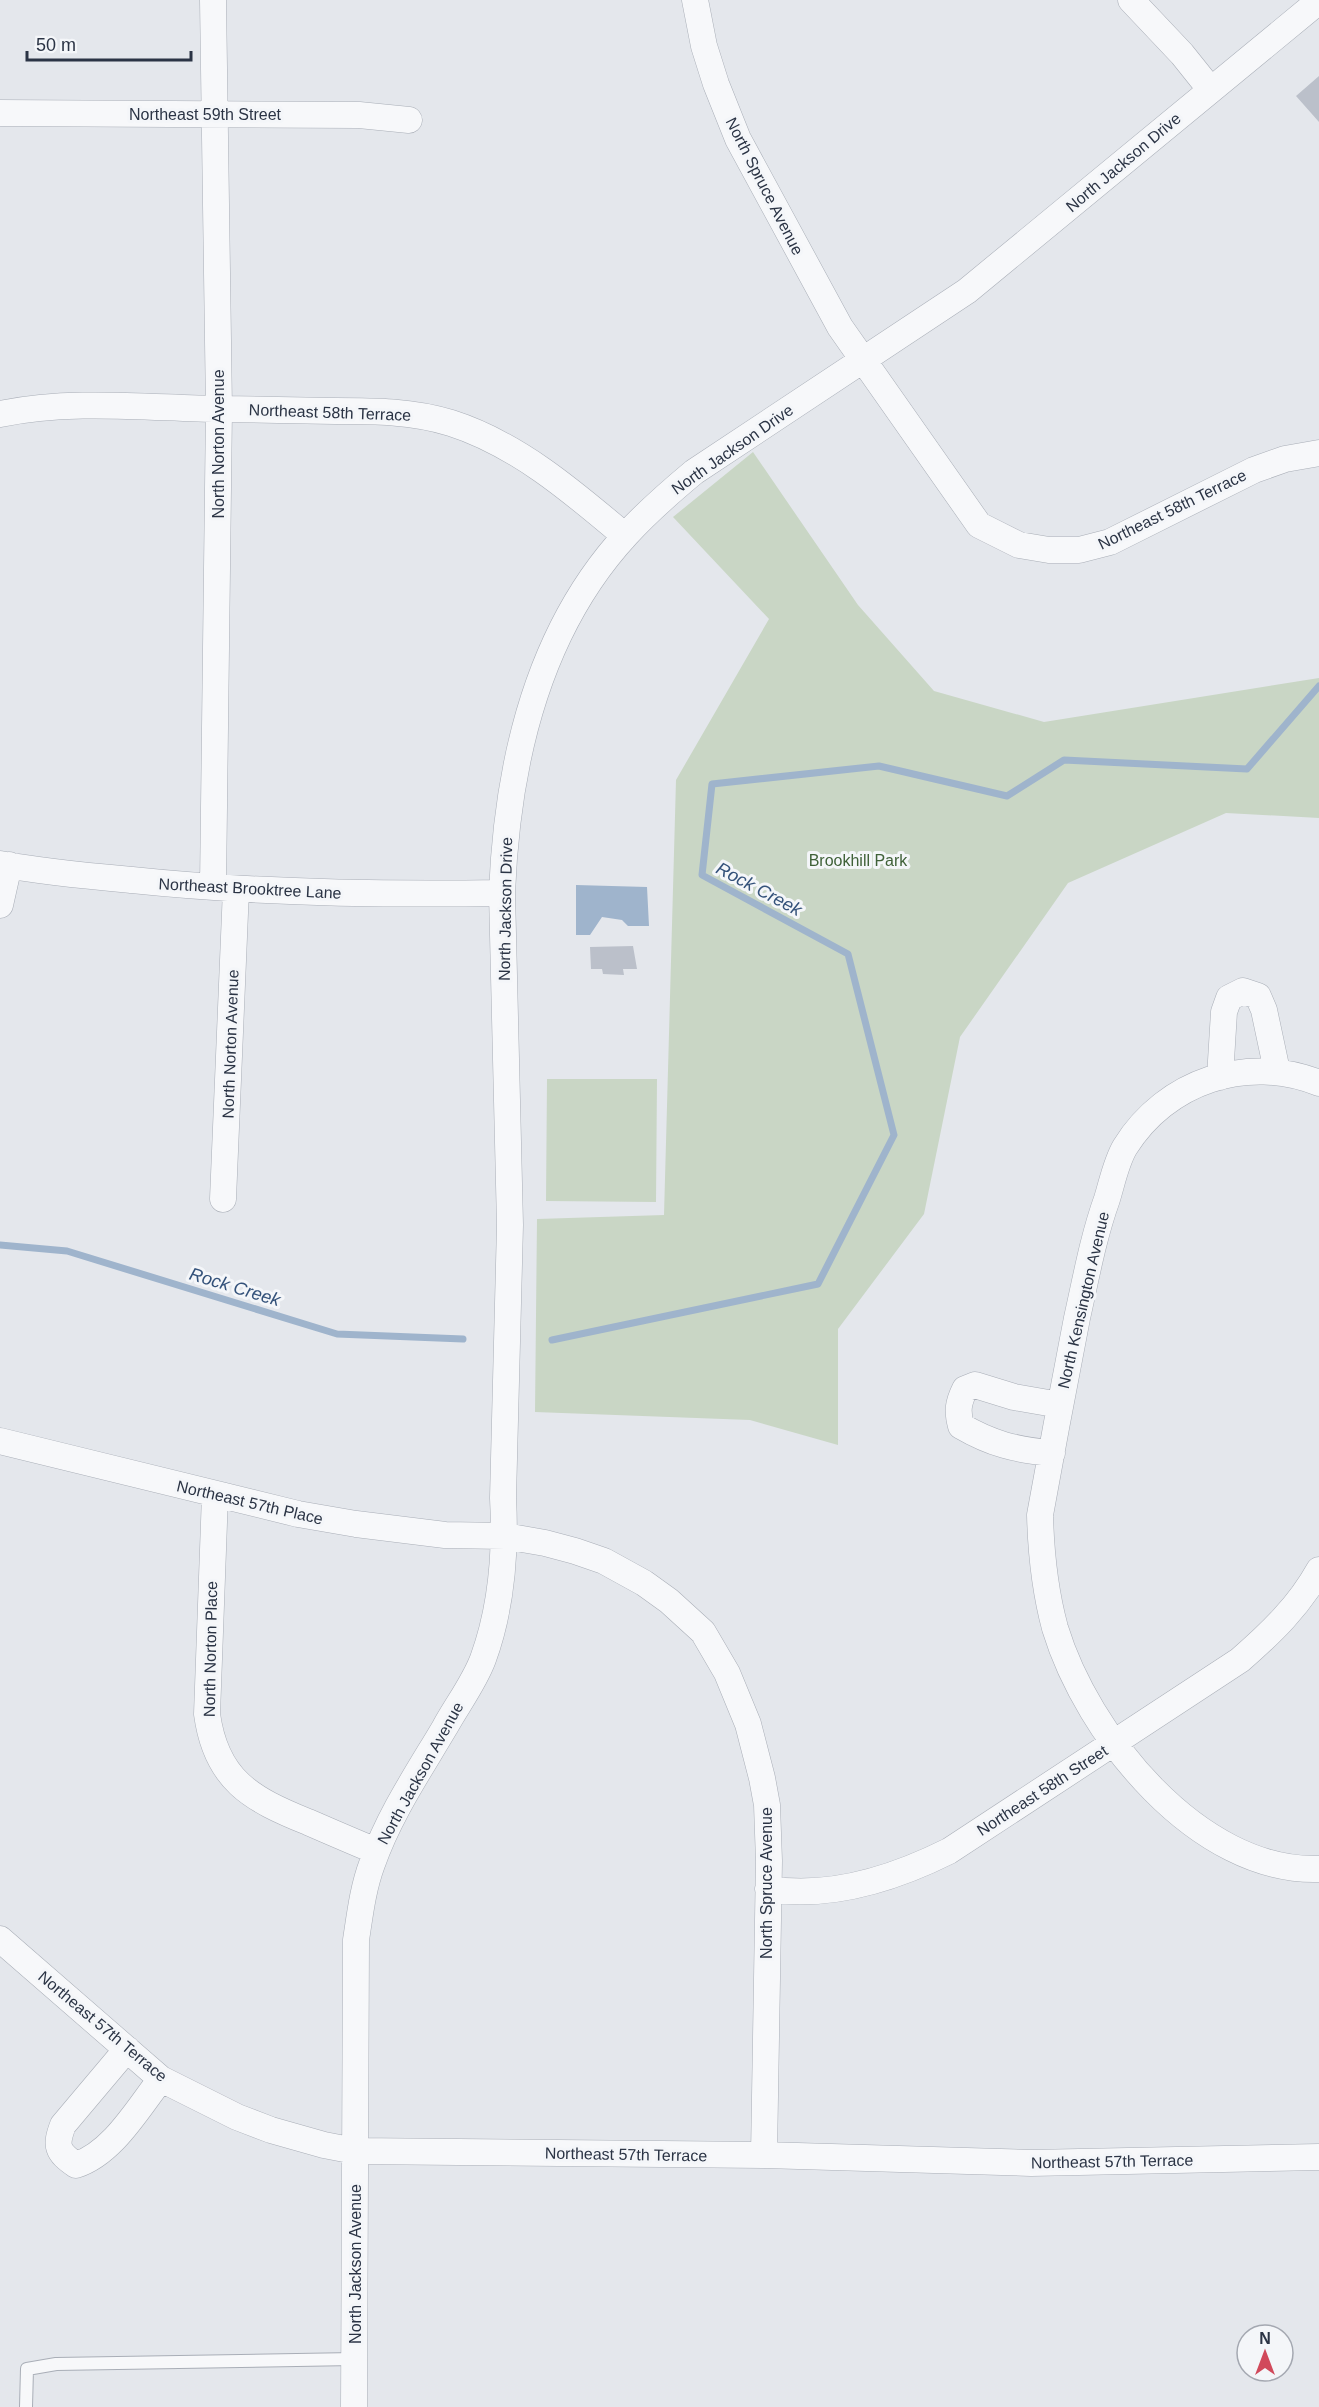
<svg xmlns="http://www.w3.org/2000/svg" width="1319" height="2407" viewBox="0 0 1319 2407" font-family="Helvetica,sans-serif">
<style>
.green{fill:#c9d6c5}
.water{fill:#9fb4cc}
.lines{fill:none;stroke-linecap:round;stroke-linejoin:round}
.stream{stroke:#9fb4cc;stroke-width:7}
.building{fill:#bbc0ca}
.service-casing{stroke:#a9aeb7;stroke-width:14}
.minor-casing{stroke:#a9aeb7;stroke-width:27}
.service{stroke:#f7f8fa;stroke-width:12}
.minor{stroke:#f7f8fa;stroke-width:26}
.labels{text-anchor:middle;stroke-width:6;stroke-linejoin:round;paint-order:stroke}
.street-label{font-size:16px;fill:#2b3445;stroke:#f4f6f9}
.park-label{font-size:16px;fill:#3f6138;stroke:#f4f6f9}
.water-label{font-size:18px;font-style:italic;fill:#34527a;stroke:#f4f6f9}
</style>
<rect width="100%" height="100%" fill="#e4e7ec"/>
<path class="green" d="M753,452l105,153 76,86 110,31 275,-44v140l-93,-5 -158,70 -108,154 -36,177 -86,115v116l-88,-25 -215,-8 2,-193 127,-4 12,-435 93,-161 -96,-102z
M547,1079h110l-1,123 -110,-1z"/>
<path class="water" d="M576,885l71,2 2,39h-21l-6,-6 -20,-3 -12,18h-14z"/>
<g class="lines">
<path class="stream" d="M0,1245l67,6 270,83 126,5
M552,1340l266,-56 76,-149 -46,-181 -146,-79 10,-91 167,-18 128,30 57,-36 183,9 72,-83"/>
</g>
<path class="building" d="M1319,76v46l-23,-26z
M633,946l4,23h-14l1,6 -21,-1 -1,-5h-11l-1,-22z"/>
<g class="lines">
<g class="service-casing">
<path id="service" d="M26,2407l1,-38 29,-5 298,-5"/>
</g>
<g class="minor-casing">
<path id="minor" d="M213,0l6,409 -6,478
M695,0l9,46 12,38 22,55 102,188 139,198 40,20 30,5h30l31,-8 144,-72 31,-11 34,-6
M1131,0l51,54 28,35
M0,113l359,2 50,5
M0,414c73,-15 148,-6 221,-5 38,1 76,1 114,2 39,0 77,0 116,12 66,21 122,69 174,113
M0,864c43,8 88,12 132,16 123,13 246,15 370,13
M0,905l9,-40
M1220,1077l4,-65 5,-14 14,-7 15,5 6,14 13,61
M1319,1083c-72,-29 -153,-2 -194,64 -9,15 -13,36 -18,52 -14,39 -21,79 -30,119 -13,66 -25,131 -37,197 1,39 5,76 15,113 32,106 143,245 264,241
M223,1199l13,-310
M0,1441l298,73 58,10 89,11 60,1 40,7 30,8 29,10 40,22 25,18 34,31 24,41 21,51 14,54 5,27 2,56 -5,294
M1052,1453c-36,-3 -60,-9 -91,-27 -4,-15 -3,-23 4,-37l10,-4 39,12 46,8
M215,1495l-8,219c9,66 44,85 101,108 23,10 46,20 68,29
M768,1889c63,10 125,-10 181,-38l291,-191c31,-27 59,-54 79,-90
M0,1939l161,140 76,38 34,13 53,15 31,6 409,4 267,8 288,-6
M127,2049l-64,76c-8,21 -6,27 13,40 37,-12 62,-57 85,-86
M354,2407l2,-467c4,-26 7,-52 16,-76 17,-49 47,-93 73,-137 12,-22 29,-44 38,-68 19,-52 23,-106 20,-161l7,-273 -8,-332c5,-128 35,-262 125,-359 21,-23 43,-42 67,-62l273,-181 352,-290"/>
</g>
<use href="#service" class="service"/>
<use href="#minor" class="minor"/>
</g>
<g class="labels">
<g class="street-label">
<text x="205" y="120">Northeast 59th Street</text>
<text transform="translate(1123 162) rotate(-40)" y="6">North Jackson Drive</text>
<text transform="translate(765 186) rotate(63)" y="6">North Spruce Avenue</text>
<text transform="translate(330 412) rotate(2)" y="6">Northeast 58th Terrace</text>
<text transform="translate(218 444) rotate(-90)" y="6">North Norton Avenue</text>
<text transform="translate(732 449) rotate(-35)" y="6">North Jackson Drive</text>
<text transform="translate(1172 509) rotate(-26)" y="6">Northeast 58th Terrace</text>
<text transform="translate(250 888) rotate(3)" y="6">Northeast Brooktree Lane</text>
<text transform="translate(505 909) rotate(-89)" y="6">North Jackson Drive</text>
<text transform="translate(230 1044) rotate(-88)" y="6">North Norton Avenue</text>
<text transform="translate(1083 1300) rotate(-77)" y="6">North Kensington Avenue</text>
<text transform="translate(250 1502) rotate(13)" y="6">Northeast 57th Place</text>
<text transform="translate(210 1649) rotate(-89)" y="6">North Norton Place</text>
<text transform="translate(420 1773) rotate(-61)" y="6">North Jackson Avenue</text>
<text transform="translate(1042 1790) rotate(-33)" y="6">Northeast 58th Street</text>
<text transform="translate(766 1883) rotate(-90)" y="6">North Spruce Avenue</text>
<text transform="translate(103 2026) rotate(40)" y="6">Northeast 57th Terrace</text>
<text transform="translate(626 2154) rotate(1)" y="6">Northeast 57th Terrace</text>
<text transform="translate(1112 2161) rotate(-1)" y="6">Northeast 57th Terrace</text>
<text transform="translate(355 2264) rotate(-90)" y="6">North Jackson Avenue</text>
</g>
<g class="park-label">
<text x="858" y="866">Brookhill Park</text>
</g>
<g class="water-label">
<text transform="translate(759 889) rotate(28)" y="6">Rock Creek</text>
<text transform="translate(235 1287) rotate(17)" y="6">Rock Creek</text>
</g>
</g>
<g transform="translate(1265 2353)"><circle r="28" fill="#f4f6f9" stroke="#a4a8b1" stroke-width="1.5"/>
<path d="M0-4.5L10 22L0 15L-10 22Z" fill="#d1495b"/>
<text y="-9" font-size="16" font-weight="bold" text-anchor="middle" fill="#2b3445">N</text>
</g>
<path d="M27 51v9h164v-9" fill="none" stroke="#2b3445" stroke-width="3"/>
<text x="36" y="51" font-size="18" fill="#2b3445" stroke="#f4f6f9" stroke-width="4.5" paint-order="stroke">50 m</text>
</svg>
